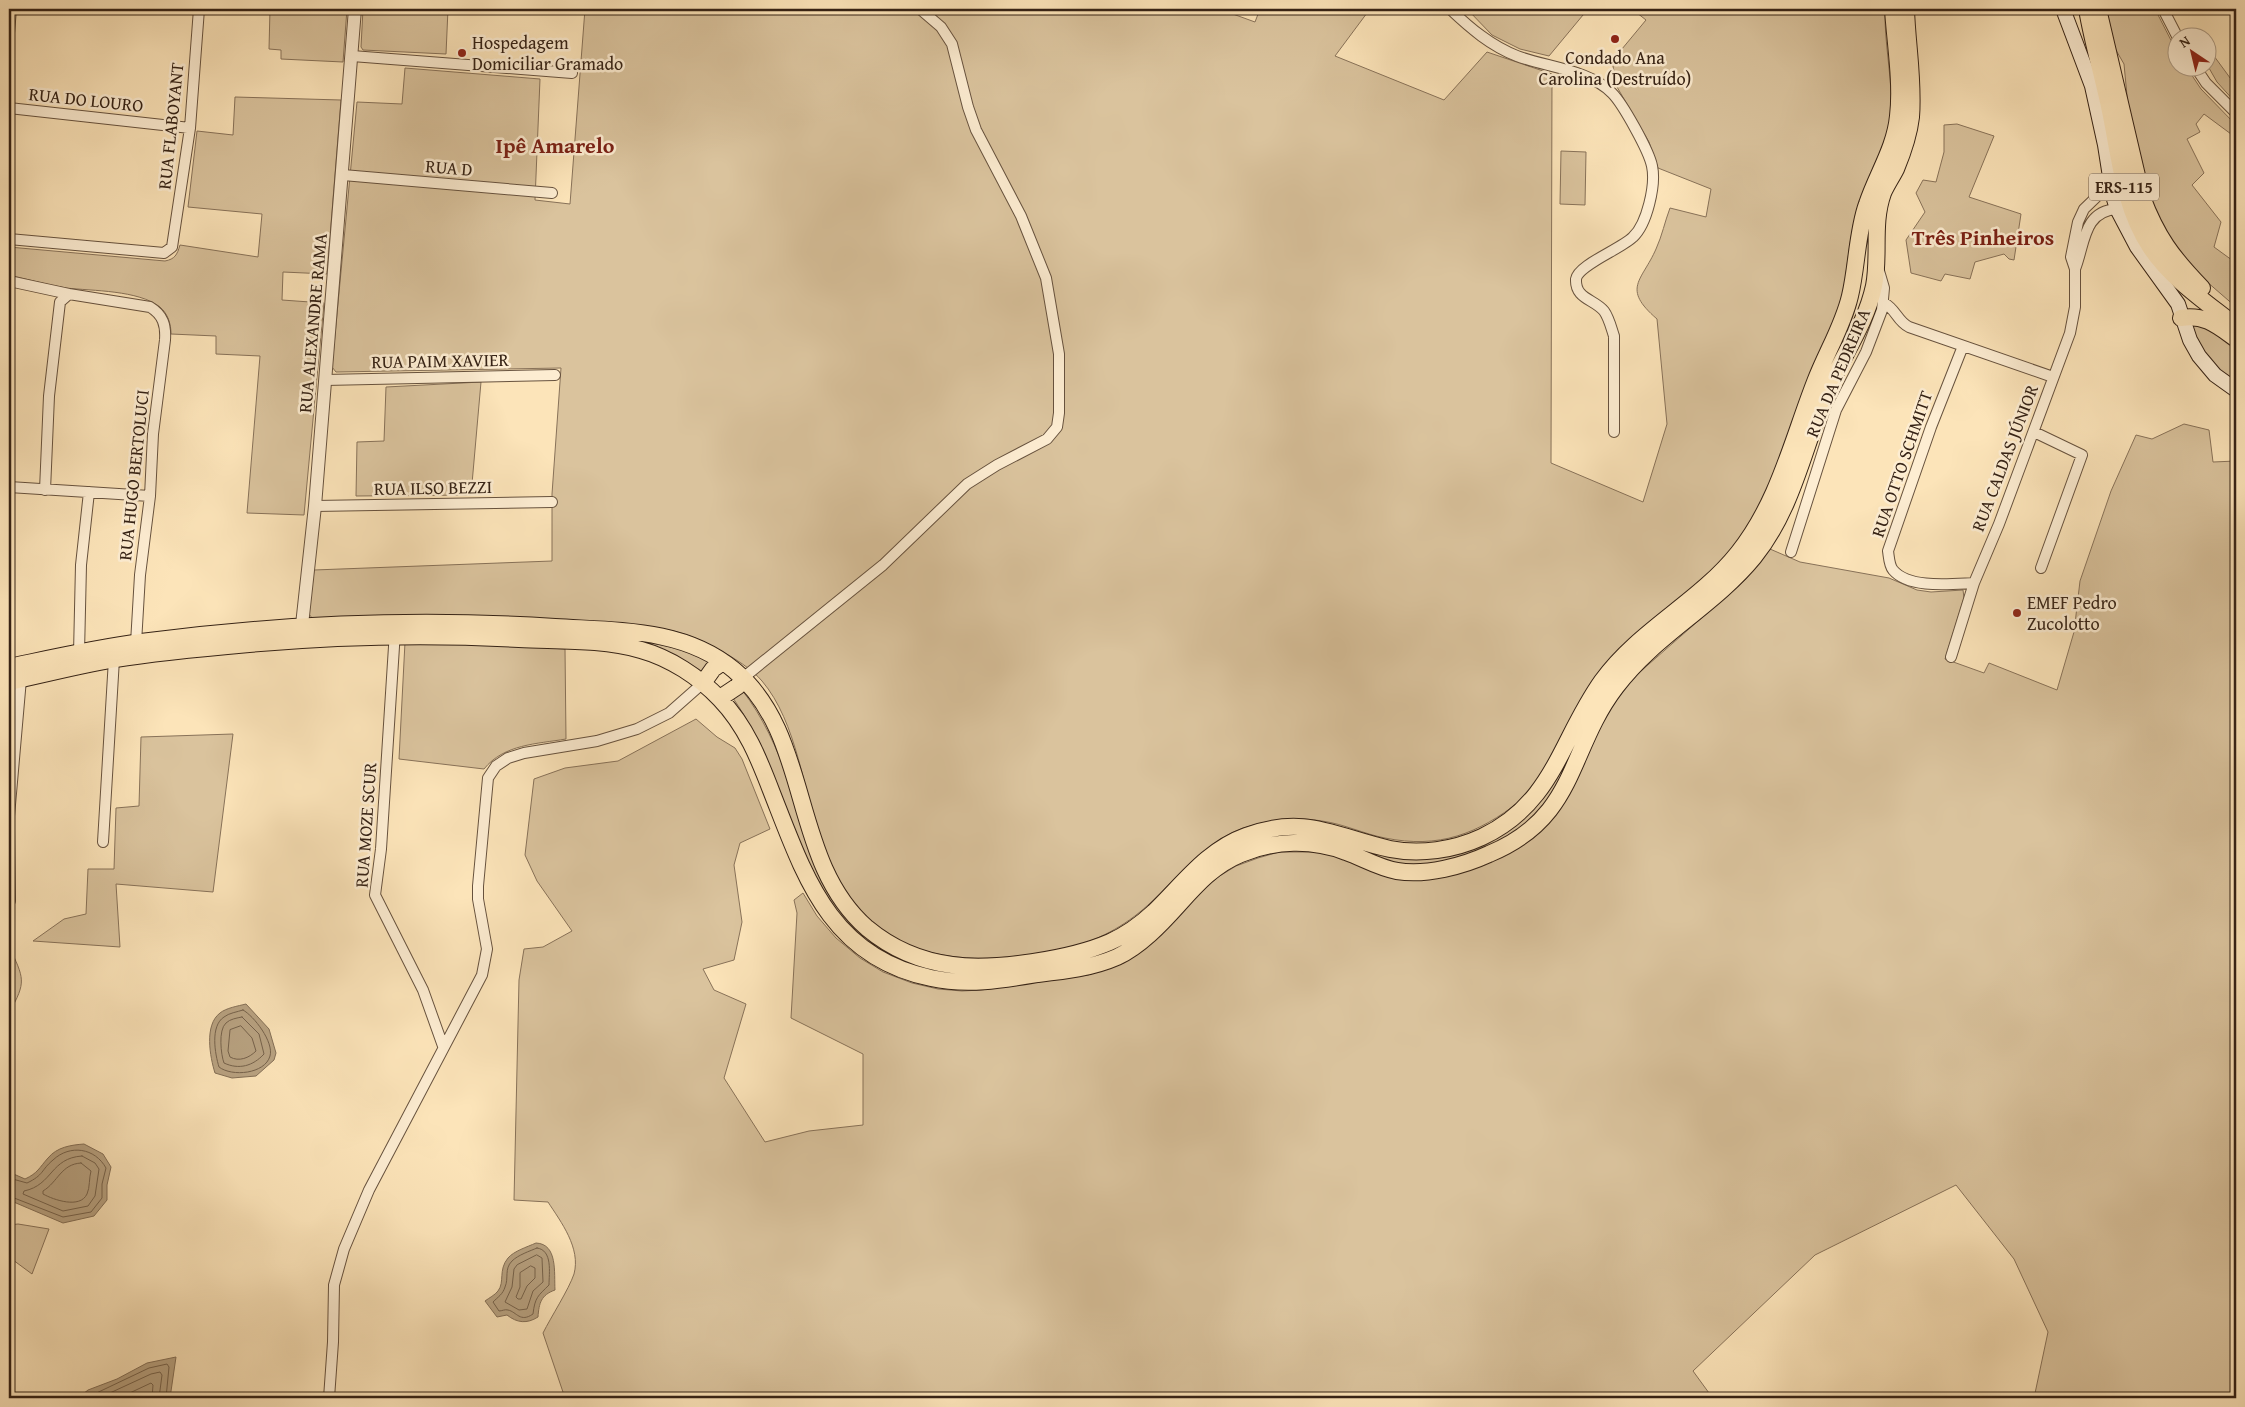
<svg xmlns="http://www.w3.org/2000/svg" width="2245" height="1407" viewBox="0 0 2245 1407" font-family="'Gentium Book Plus',serif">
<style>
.green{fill:#dac39d;stroke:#887259}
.water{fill:#b8a281;stroke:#846f56}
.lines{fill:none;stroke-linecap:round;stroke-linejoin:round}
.shore{stroke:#76624b;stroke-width:1}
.minor-casing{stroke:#67523e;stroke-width:12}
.tertiary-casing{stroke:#67523e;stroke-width:14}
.secondary-casing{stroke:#352215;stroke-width:16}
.primary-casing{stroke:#352215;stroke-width:18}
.minor{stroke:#fdedd2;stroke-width:10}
.tertiary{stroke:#fdedd2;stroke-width:12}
.secondary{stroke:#fdedd2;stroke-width:14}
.primary{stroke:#fce4b9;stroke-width:16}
.poi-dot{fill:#8f2418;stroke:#fdedd2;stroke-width:2}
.labels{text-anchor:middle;stroke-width:5;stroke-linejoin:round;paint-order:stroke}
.shield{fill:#fdedd2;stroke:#715f4e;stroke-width:1}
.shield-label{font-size:16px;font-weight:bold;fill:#352215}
.poi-label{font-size:18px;fill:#352215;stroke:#fdedd2;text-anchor:start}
.street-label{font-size:18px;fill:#352215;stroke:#fdedd2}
.district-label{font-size:22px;font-weight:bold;fill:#7a1f14;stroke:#fdedd2}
</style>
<rect width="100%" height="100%" fill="#fce4b9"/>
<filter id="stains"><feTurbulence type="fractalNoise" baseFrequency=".004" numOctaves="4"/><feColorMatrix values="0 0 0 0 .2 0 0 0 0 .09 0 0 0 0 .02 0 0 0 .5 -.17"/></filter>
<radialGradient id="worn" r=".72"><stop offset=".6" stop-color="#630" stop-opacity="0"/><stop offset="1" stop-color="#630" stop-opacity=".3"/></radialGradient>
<path class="green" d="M270,9h77l-4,53 -62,-3v-9l-12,-1z
M363,9h85l-2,45 -83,-4 -2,-3z
M585,9h634l36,13 5,-13h103l4,4 -32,43 109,44 43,-48 65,22 -1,389 92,39 24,-78 -10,-105c-36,-31 -15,-38 -1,-70 6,-13 9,-28 14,-41l36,9 5,-28 -53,-21 -9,-26 -32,-55 -5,-26 34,-41 -14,-11h253c-1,43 12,85 3,128 -5,22 -21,42 -28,63 -11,30 -12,71 -19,104l-71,184 -18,37 -232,276c-42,33 -81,48 -135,37 -21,-4 -41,-14 -63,-17 -22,-4 -49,-2 -72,5 -43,12 -70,50 -102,79 -23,21 -52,37 -82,43 -90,19 -181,20 -229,-72 -5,-11 -12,-22 -16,-33 -17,-50 -24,-121 -59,-162 -10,-12 -28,-23 -41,-30 -43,-26 -78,-25 -126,-29 -94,-8 -188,-7 -283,-4l-3,-4 5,-44 238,-9v-67l9,-126 -225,4 -4,-5 25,-265 45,2 3,-36 135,11 -5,121 35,4z
M1467,9h121l-39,47 -29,-7 -28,-14z
M2105,9h50l22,43 1,16h9l14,21 35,36v17l-5,-8 -27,-20 -8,10 4,8 -13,7 17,34 -12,12 29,37 -7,25 22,16v44l-60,-52 -21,-32 -26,-106 -5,-53 -11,-19z
M2214,56l22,30v17l-19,-21 -8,-14z
M235,97l106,3 -14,174 -44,-2 -1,28 42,3 -20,212 -57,-2 13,-157 -44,-2v-18l-45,-2c0,-10 -3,-20 -11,-27 -22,-17 -67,-16 -94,-19 -19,-3 -39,-9 -57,-13v-28l156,14c10,-2 12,-6 15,-16l78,12 4,-43 -74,-7 9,-76 36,4z
M1957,124l37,12 -25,61 52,17 -7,46 -5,-1 -5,-5 -29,8 -5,17 -25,-5 -4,7 -30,-8 -5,-33 19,-28 -9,-19 7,-13 13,2 8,-30v-27z
M1561,151l25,1 -1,53 -25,-1z
M1861,265h2l-4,26 -11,40 1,7c-10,17 -20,33 -28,51 -16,40 -25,83 -43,122 -12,23 -28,43 -46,61l-100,88c-16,18 -30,36 -42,58 -17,33 -26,72 -53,99 -32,31 -103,57 -147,45 -13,-3 -26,-10 -38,-15 -34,-14 -73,-15 -107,-1 -68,28 -85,98 -160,114 -35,6 -70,14 -105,16 -85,2 -150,-49 -180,-126 -20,-52 -35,-106 -67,-152l9,-8c21,27 35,58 46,90 21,63 26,118 85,161 20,15 46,26 71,30 29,5 55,-1 83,-5 40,-6 81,-10 114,-35 49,-38 59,-77 128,-94 40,-9 73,6 111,16 41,10 85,2 121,-20 50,-31 60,-72 88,-119 12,-21 26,-39 43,-57l102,-90 14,-15 20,-33 15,-31 44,-123 21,-42z
M2191,324l19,4 26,21v34c-28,-18 -34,-28 -45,-59z
M481,382l-10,113 -115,1 1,-54 27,-1 2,-54z
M2184,424l25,6 4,32 23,-1v937h-202l14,-66 -34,-73 -58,-74 -141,70 -122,116 16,22 -1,5h-1143l-22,-65c8,-16 26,-44 31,-59 7,-26 -13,-52 -26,-72l-34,-2 5,-220 5,-31 19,-2 29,-16 -35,-50 -12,-26 9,-76 31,-11 53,-7 78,-42 21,18 18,11 7,11 28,70 -30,14 -6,22 8,57 -8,38 -31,9 11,21 32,14 -22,74 41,64 44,-11 54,-6v-71l-72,-36 6,-105 -3,-13 9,-7 14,23 19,22 24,20 23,14 29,11 26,6 24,2 19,-1 107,-15 36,-12 29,-21 47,-50 18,-15 18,-11 22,-8 21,-6h37l14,2 58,21 135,-32 27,-21 12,-17 43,-91 20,-29 120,-105 25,-31 30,13 89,16 28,12 14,2 32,-2 1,8 -19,61 39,14 5,-10 68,27 17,-58 6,-51 31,-90 25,-56 16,4z
M546,635l83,3 56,12 25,13 -10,12 -56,-33z
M405,642l81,2 79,5 1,90c-29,5 -62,5 -82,30l-85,-10z
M233,734l-20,158 -97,-8 4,63 -87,-6 31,-22 22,-5 2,-45h26l2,-61 23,-2 2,-69z
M9,946c15,33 18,35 0,67z
M18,1224l31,5 -17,45 -23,-17v-32z"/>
<path class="water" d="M246,1004l23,25 7,24 -2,7 -18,16 -24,2 -17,-5c-5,-16 -11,-48 5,-60 6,-5 18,-7 26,-9z
M84,1144l19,10 8,13 -4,18v15l-13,16 -31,7 -54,-23v-28l16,7c13,-6 14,-11 23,-21 9,-11 23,-13 36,-14z
M536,1243c22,1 18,30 19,47 -14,5 -16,13 -17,27 -11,7 -21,6 -31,-2l-10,2 -12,-16c4,-3 10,-6 13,-10 7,-9 0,-21 10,-33 6,-7 19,-11 28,-15z
M176,1357l-6,41h-92l10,-8 29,-11 30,-16z"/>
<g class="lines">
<path class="shore" d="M243,1010c11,6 31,32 27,46 -5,18 -38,21 -51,11 -4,-13 -9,-41 5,-50 5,-4 13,-5 19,-7z
M242,1017l17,17 5,20c-11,12 -25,16 -40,9 -3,-8 -6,-33 2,-40 4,-4 11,-5 16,-6z
M241,1026l11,12 4,13c-7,7 -17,11 -26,6l-2,-6 2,-21z
M82,1156l13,7 4,6 -4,27 -7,10 -25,5 -40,-17 1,-3c29,-6 26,-33 58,-35z
M81,1163l10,8c-2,6 -1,17 -4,23 -7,15 -33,6 -44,0v-3c15,-9 18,-27 38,-28z
M9,1178l18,5c17,-8 14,-13 26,-23 17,-16 42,-12 53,8l-4,16v14l-11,14 -28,5 -54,-21
M537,1248c16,2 12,25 12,37 -11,11 -14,12 -16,29 -13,9 -16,-2 -25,-4 -3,-1 -6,1 -9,1l-6,-9c5,-5 10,-8 12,-15 4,-9 -1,-18 7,-26 6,-6 18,-10 25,-13z
M537,1255l5,3 1,24 -10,9 -6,18 -8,1 -14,-8 7,-15 2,-18 3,-4z
M531,1266l4,2v10l-8,8 -6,13h-3l-2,-2 4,-10v-14z
M86,1398l63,-30 18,-4 2,3 -3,31
M99,1398l52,-24 9,-2 2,3 -3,23
M119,1398l32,-15 2,2 -1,13"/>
<g class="minor-casing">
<path id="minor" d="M1450,9c20,19 41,37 67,47 29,11 73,14 95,37 11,11 37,58 40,73 4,19 -5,58 -19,71 -12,12 -55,28 -57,42 -1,20 18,20 28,32 5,7 7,16 10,25v96
M2163,9l15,29
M9,33l2,-24
M352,56l220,17
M2196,68l10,15 30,30
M9,108l181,20
M343,175l209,18
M9,239l155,14 8,-6 18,-119 9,-119
M2075,269c10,-25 8,-58 42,-60
M9,281l60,13
M1884,303c12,6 13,18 25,24l144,50
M1963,346l-32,81 -43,124c1,6 1,14 5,19 16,19 58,14 81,13
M325,380l230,-5
M2034,432l48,23 -41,113
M9,487l141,9
M45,490l4,-94 11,-94 9,-8 81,13c13,8 16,18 15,33l-12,94 -3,62 -10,79 -4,68
M315,506l237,-4
M1791,552l45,-142 30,-58 16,-42 2,-22 -5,-17
M395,631l-14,218 -6,46 48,95 20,56
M79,653l2,-88 8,-73
M1951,657l23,-74 25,-59 71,-191 5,-26v-38l-4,-12 7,-35 6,-13 27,-26
M743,678l140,-113 84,-81 30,-19 50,-26 10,-12 2,-14v-59l-13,-76 -25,-62 -45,-86 -8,-23 -16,-63 -11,-17 -21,-18
M9,816l12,-137
M9,830l1,71
M103,842l11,-183
M329,1398l4,-56 1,-57 10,-36 25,-59 113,-215 5,-26 -9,-50v-13l10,-108 8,-12 12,-8 16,-5 73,-12 40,-12 32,-16 34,-30"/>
</g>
<g class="tertiary-casing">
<path id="tertiary" d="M301,634l14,-128 40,-497"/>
</g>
<g class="secondary-casing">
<path id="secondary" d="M2063,9l29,77 13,59 8,51 4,13 20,38 41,57 12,36 9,16 16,19 21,15"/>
</g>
<g class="primary-casing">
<path id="primary" d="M2087,9c6,36 17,71 24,107 9,45 13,91 39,131 21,32 56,55 86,79
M2098,9l44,188c15,40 30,60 60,91
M2181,318c24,-4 37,8 55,21
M9,667c43,-9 87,-19 132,-25 137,-18 276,-24 414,-15 63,4 129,1 179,43 79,66 55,190 133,258 24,20 54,33 85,37 42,6 119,-6 158,-23 16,-7 31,-18 44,-30 29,-28 53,-62 92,-76 59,-22 90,1 144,13 30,6 64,1 92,-12 72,-34 78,-97 120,-156 37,-51 97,-79 136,-128 40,-50 54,-112 77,-171 11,-29 28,-56 35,-86 7,-29 7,-65 17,-92 10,-30 28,-56 31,-88 4,-33 -3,-74 -5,-107
M9,682c35,-8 70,-17 106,-23 44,-7 89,-11 134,-15 90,-8 180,-10 270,-5 40,2 83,0 122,11 29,8 58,27 79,49 26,27 39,60 52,94 33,84 58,164 159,185 36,8 71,2 107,-4 27,-3 54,-6 79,-17 13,-6 23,-14 33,-23 31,-27 51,-64 91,-80 34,-14 71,-15 105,-2 17,6 33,16 51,19 29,5 66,-5 92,-17 89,-37 78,-103 127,-167 38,-51 98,-81 138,-130 41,-51 50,-114 76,-172 15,-33 36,-62 44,-99 6,-31 -2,-62 9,-93 4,-9 9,-16 13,-24 7,-17 13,-34 15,-52 3,-36 -4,-73 -5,-108
M703,683l10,-14 10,-7
M720,698l18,-12 5,-8"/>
</g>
<use href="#minor" class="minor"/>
<use href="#tertiary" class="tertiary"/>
<use href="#secondary" class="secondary"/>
<use href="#primary" class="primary"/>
</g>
<g class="poi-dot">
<circle cx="1615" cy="39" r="5"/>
<circle cx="462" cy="53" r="5"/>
<circle cx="2017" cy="613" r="5"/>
</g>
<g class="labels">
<rect class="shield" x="2089" y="173.5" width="70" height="27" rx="4"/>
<g class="shield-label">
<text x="2124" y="193">ERS-115</text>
</g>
<g class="poi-label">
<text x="472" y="49">Hospedagem<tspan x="472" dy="21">Domiciliar Gramado</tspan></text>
<text x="1615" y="64" text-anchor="middle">Condado Ana<tspan x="1615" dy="21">Carolina (Destruído)</tspan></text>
<text x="2027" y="609">EMEF Pedro<tspan x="2027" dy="21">Zucolotto</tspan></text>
</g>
<g class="street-label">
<text transform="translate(86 100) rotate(6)" y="6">RUA DO LOURO</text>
<text transform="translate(171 126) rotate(-84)" y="6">RUA FLABOYANT</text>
<text transform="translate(449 168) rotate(5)" y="6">RUA D</text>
<text transform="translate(313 323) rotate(-85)" y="6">RUA ALEXANDRE RAMA</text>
<text transform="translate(440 361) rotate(-1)" y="6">RUA PAIM XAVIER</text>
<text transform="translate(1838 373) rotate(-67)" y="6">RUA DA PEDREIRA</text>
<text transform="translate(2005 458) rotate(-69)" y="6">RUA CALDAS JÚNIOR</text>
<text transform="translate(1902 464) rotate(-71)" y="6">RUA OTTO SCHMITT</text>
<text transform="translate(134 475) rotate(-84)" y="6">RUA HUGO BERTOLUCI</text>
<text transform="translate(433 488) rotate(-1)" y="6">RUA ILSO BEZZI</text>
<text transform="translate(366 825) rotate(-86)" y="6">RUA MOZE SCUR</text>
</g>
<g class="district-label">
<text x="555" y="153">Ipê Amarelo</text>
<text x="1983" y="245">Três Pinheiros</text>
</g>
</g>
<rect width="2245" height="1407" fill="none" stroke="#fce4b9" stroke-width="30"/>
<rect x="10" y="10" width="2225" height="1387" fill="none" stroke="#352215" stroke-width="2.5"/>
<rect x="15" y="15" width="2215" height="1377" fill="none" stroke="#352215"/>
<g transform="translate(2192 52) rotate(325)"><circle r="24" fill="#fdedd2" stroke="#ad9c86"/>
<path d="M0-4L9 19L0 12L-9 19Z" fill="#8f2418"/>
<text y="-8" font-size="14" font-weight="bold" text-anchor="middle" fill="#352215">N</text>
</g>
<rect width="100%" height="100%" filter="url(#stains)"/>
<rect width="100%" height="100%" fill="url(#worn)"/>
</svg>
